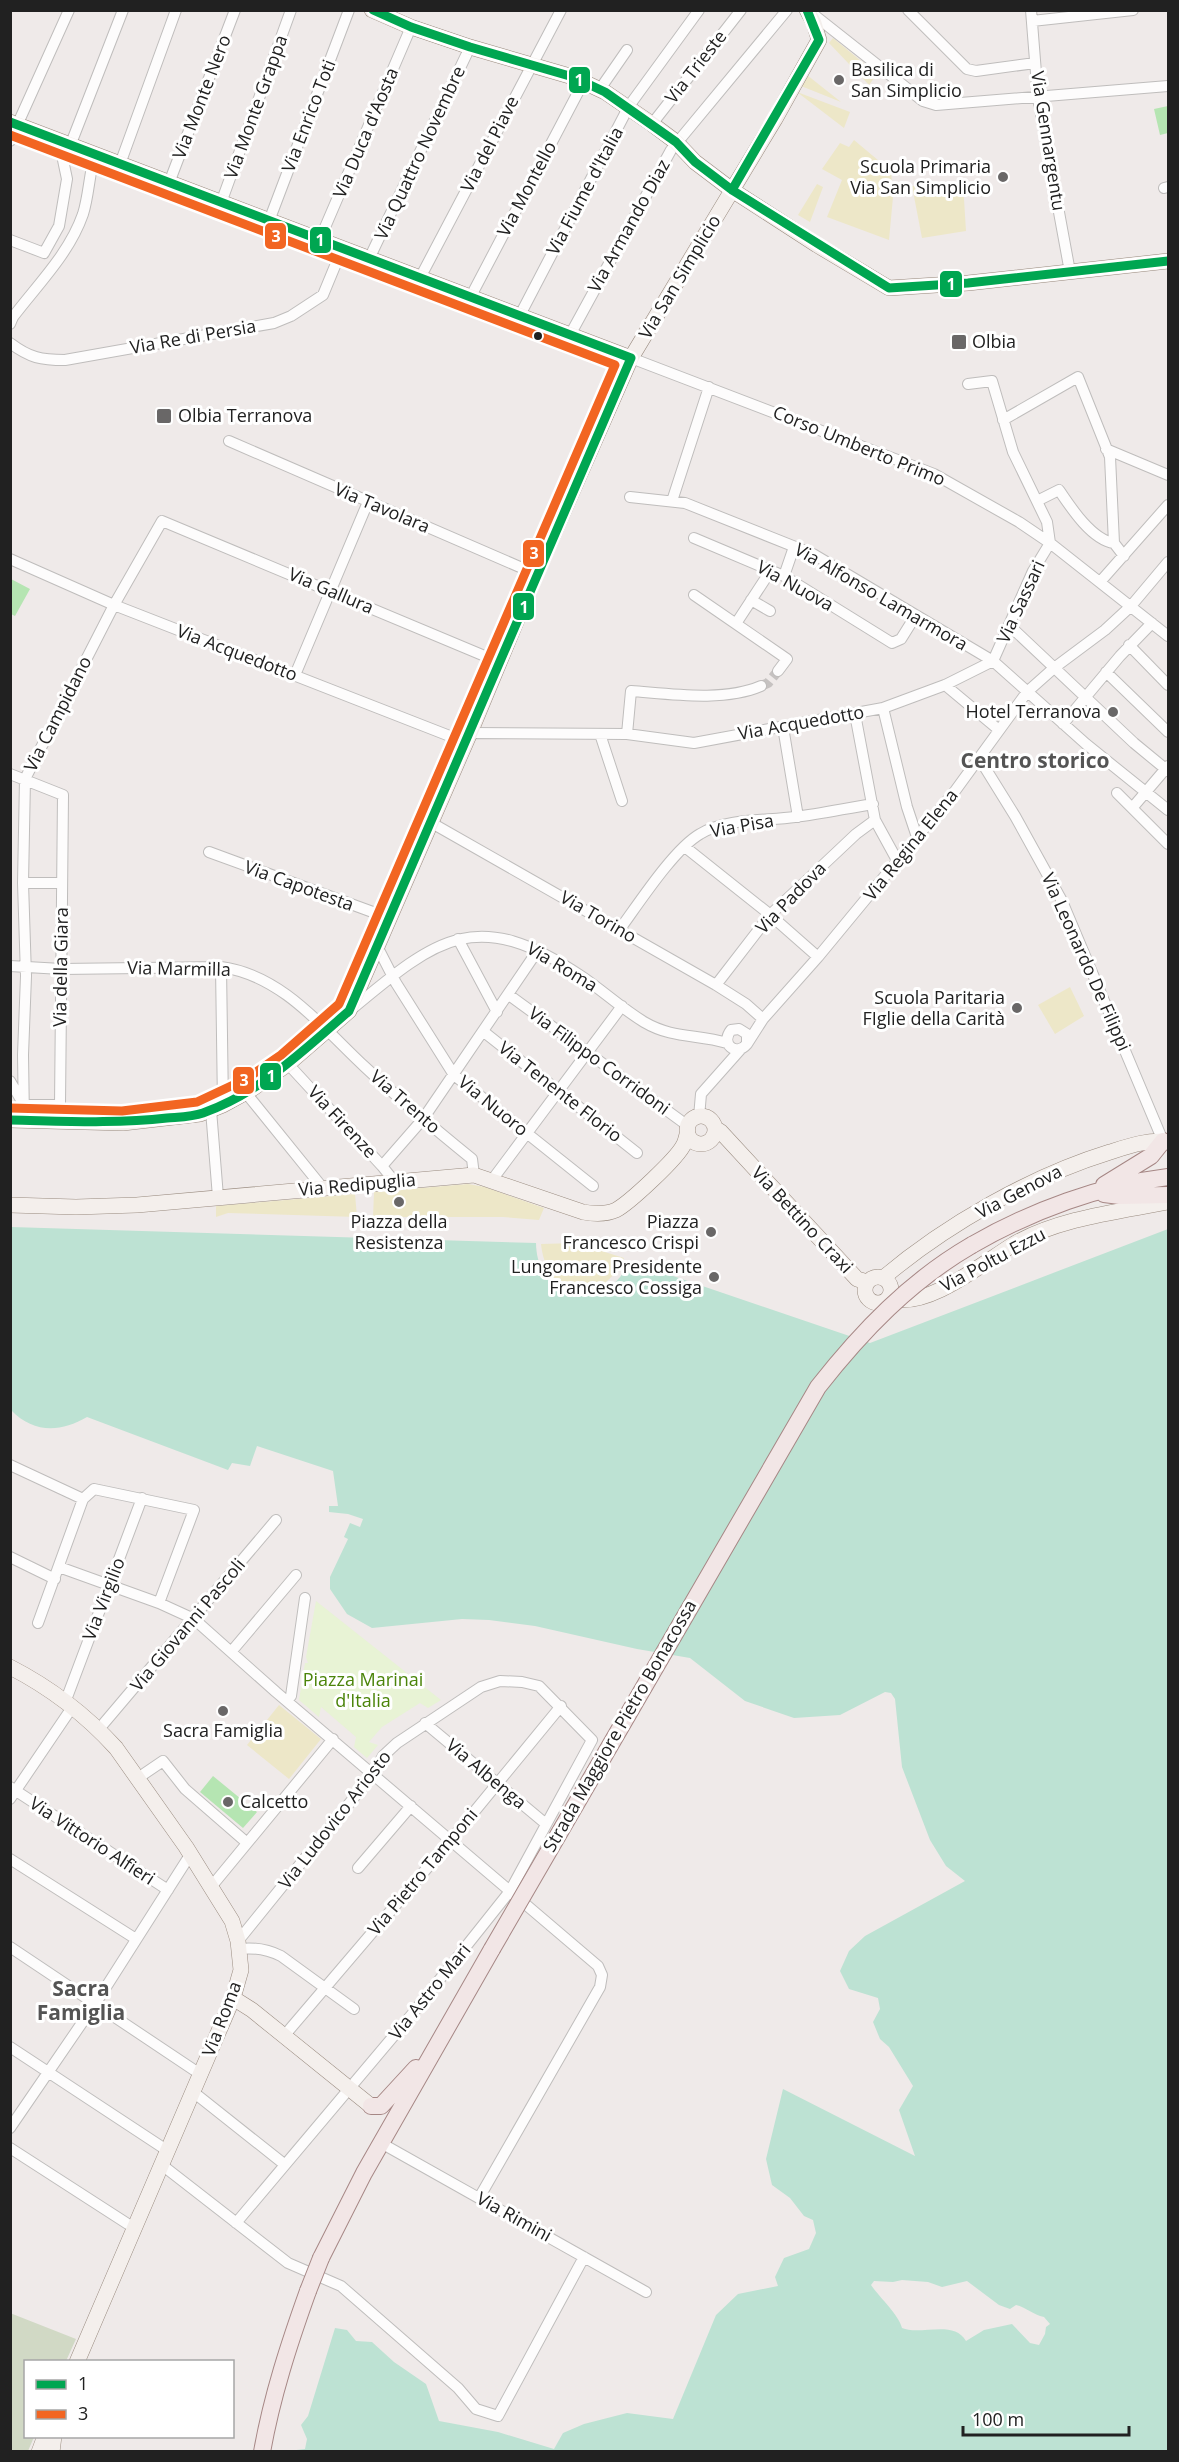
<svg xmlns="http://www.w3.org/2000/svg" width="1179" height="2462" viewBox="0 0 1179 2462" font-family="'Open Sans',sans-serif">
<style>
.grass{fill:#ede7c8}
.cemetery{fill:#d1d9c5}
.park{fill:#e8f3d5}
.pitch{fill:#b5e5b2}
.water{fill:#bde2d3;fill-rule:evenodd}
.lines{fill:none;stroke-linecap:round;stroke-linejoin:round}
.street-tunnel{stroke:#c6c2c1;stroke-width:10;stroke-dasharray:10 5;stroke-linecap:butt}
.street-casing{stroke:#bfbdbc;stroke-width:12}
.secondary-casing{stroke:#9a8c80;stroke-width:16}
.primary-casing{stroke:#a68785;stroke-width:18}
.street{stroke:#fdfcfc;stroke-width:10}
.secondary{stroke:#f4efec;stroke-width:15}
.primary{stroke:#f2e6e6;stroke-width:16}
.primary-bridge-casing{stroke:#a68785;stroke-width:18;stroke-linecap:butt}
.primary-bridge{stroke:#f2e6e6;stroke-width:16}
.bus-1-casing{stroke:#fff;stroke-width:14}
.bus-2-casing{stroke:#fff;stroke-width:14}
.bus-1{stroke:#00a651;stroke-width:9}
.bus-2{stroke:#f26522;stroke-width:9}
.poi-dot{fill:#696767;stroke:#fff;stroke-width:2}
.bus-dot{fill:#212121;stroke:#fff;stroke-width:2}
.labels{text-anchor:middle;stroke-width:6;stroke-linejoin:round;paint-order:stroke}
.street-label{font-size:18px;fill:#212121;stroke:#fff}
.poi-label{font-size:18px;fill:#212121;stroke:#fff;text-anchor:end}
.park-label{font-size:18px;fill:#4b840a;stroke:#fff}
.quarter-label{font-size:21px;font-weight:bold;fill:#545454;stroke:#fff}
.line-badge{stroke:#fff;stroke-width:2}
.badge-label{font-size:16px;text-anchor:middle;font-weight:bold;fill:#fff}
</style>
<rect width="100%" height="100%" fill="#efeae9"/>
<path class="grass" d="M833,38l44,36 -8,11 -40,-42z
M807,75l34,27 -40,-16z
M797,92l53,20 -6,16z
M854,140l37,31 2,26 -4,43 -62,-23 15,-37 -20,-11 18,-26 9,4z
M963,183l3,48 -44,7 -10,-52z
M817,184l6,3 -13,35 -12,-7z
M1070,987l14,29 -29,18 -17,-29z
M468,1184l17,3 59,21 -5,12 -36,-3h-130l1,-25z
M355,1194l2,23 -129,-4 -12,4v-11z
M576,1243l48,15c-23,50 -77,42 -83,-14z
M279,1705l42,34 -32,40 -42,-34z"/>
<path class="cemetery" d="M10,2313l66,26 -10,22 -40,1v74l8,1 -6,14h-17z"/>
<path class="park" d="M316,1601l125,99 -13,8 -8,-5 -38,24 -13,15 9,3 -11,13 -13,-11 2,-10 -35,-30 -2,10 -20,-17 6,-37h3l-2,-6z"/>
<path class="pitch" d="M1168,106v27l-8,2 -6,-26z
M11,579l19,10 -15,27 -4,-2z
M213,1776l44,36 -14,16 -43,-36z"/>
<path class="water" d="M11,1227l525,16c1,61 72,72 93,18l241,82 298,-114v1222h-880l17,-2 2,-10 -6,-14 7,-9 27,-88 12,2 9,11 16,1 22,20 32,22 13,37 59,11 56,17 9,-16 21,-9 43,-11 46,6 43,-104 22,-21 40,-8 -3,-9 9,-19 25,-9 7,-16 -3,-13 -9,-4 -14,-18 -18,-13 -6,-26 17,-70 132,67 -16,-46 14,-24 -24,-39 -9,-8 -7,-17 7,-13 -2,-11 -29,-9 -9,-18 9,-20 16,-15 100,-55 -19,-15 -16,-26 -28,-73 -7,-68 -4,-6 -6,-1 -45,23 -46,3 -49,-17 -55,-43 -53,-9 -102,-23 -46,-6 -27,-1 -90,9 -25,-14 -17,-25v-12l18,-38 -4,-2 6,-14 10,4 3,-8 -15,-5 -19,-2v-6h9l-5,-35 -76,-25 -7,20 -18,-3 -4,7 -141,-53c-27,16 -54,16 -76,-7zM902,2280l26,2 14,5 25,-6 32,24 11,4 6,-4c10,2 17,10 28,12l6,7 -4,3 -1,7 -6,11 -9,-2 -18,-19 -28,6 -18,11c-12,-22 -46,-5 -64,-13 -3,-13 -22,-30 -31,-43l3,-4 19,1z"/>
<g class="lines">
<path class="street-tunnel" d="M761,686l7,-3 10,-12"/>
<g class="street-casing">
<path id="street" d="M908,10l59,59 9,2 59,-8
M1031,10l7,88 32,174
M809,11l114,90 13,4 232,-19
M1032,21l101,-11
M600,89l27,-39
M652,124l89,-114
M10,141l59,-131
M70,146l53,-136
M120,164l56,-154
M169,183l66,-173
M1164,188l4,-1
M221,203l70,-193
M269,221l80,-211
M320,239l91,-212
M10,240l34,13 15,-27 8,-47 -8,-38
M369,259l101,-212
M420,278l141,-268
M470,298l114,-217
M519,317l110,-211 70,-96
M10,324l3,-7c25,-33 56,-63 70,-103 6,-19 6,-40 12,-59
M570,335l101,-185 116,-140
M10,343c20,15 31,17 55,17l209,-37 17,-7 32,-21 19,-46
M631,358l303,116 85,48 31,21 118,93
M968,384l24,-3 21,71 34,70 3,21
M1003,420l75,-43 32,80 4,86 10,13
M229,441l307,133
M1106,449l62,26
M630,497l55,6 128,51 180,107 93,83 82,66
M672,501l37,-114
M1037,501l22,-11c12,18 33,50 55,53
M694,538l90,38 108,67 9,-4 15,-24
M10,559l104,46 351,137
M784,576l10,-29
M1100,582l68,-77
M694,595l93,64 -9,12
M751,600l19,11
M737,622l34,-52
M1010,626l124,117 34,28
M1129,645l39,40
M993,661l40,-90 17,-28
M1106,672l62,60
M295,675l73,-173
M945,685l54,45
M883,708l24,99 10,30
M855,714l20,106 23,42
M1063,724l57,-68 32,-33
M783,727l15,90
M470,733l157,1 67,9 189,-35 62,-23 48,-24
M600,734l22,67
M627,734l4,-43c40,3 93,11 130,-5
M979,758l36,58 47,85 101,240
M10,774l53,21 -3,310h-36l-14,-24
M1117,793l51,51
M1133,807l35,-41
M430,822l286,163 30,19 17,15
M685,847l83,66 50,44
M209,852l180,66
M23,883h39
M620,929c19,-26 54,-80 80,-95 26,-16 66,-13 95,-17 26,-3 52,-9 78,-13
M458,939l39,73
M377,946l19,37 58,92 139,111
M10,966l51,3 160,-2c61,8 102,61 144,100 34,32 70,62 107,92l2,16
M221,967l2,138
M716,985l54,-70 86,-81 19,-14
M509,995l175,128 4,5
M352,1009c86,-72 125,-103 229,-33 21,14 40,32 63,46 29,17 53,12 83,21
M484,1032l153,121
M747,1044v-10l-8,-5 -8,1c-11,14 5,27 16,14l16,-25 55,-62 137,-166 72,-99 27,-24 51,-38 26,-24 37,-44
M288,1064l94,102 12,15
M246,1093l76,94
M211,1110l7,87
M699,1117l2,-23 39,-44
M24,1120l-1,-65 3,-79 -3,-93 2,-104 89,-174 48,-84 337,141
M382,1166l41,-47 115,-169
M492,1180l130,-174
M10,1465l73,34
M10,1557l45,22
M59,1567l100,36 35,16 82,73 322,274 4,9 -2,12 -121,211
M38,1623l45,-124 11,-10 100,21 -35,93
M231,1652l65,-77
M66,1700l76,-202
M287,1701l4,-5 14,-98
M425,1723l121,101
M99,1729l177,-209
M138,1778l25,-17 22,28 61,53
M10,1787l158,103
M10,1799l63,-93
M10,1859l126,80
M358,1868l53,-62
M211,1887l122,-148
M10,1947l190,127
M239,1949c16,-2 28,0 42,7l73,53
M284,2036l167,-196 110,-134
M10,2047l158,104
M192,2091l92,73
M10,2128l89,-130 91,-143
M381,2143l265,149
M10,2148l124,80
M162,2165l126,98 53,23 117,102 18,21 22,7 86,-159
M236,2223l177,-210 97,-122 82,-151 -53,-54 -17,-4 -22,-1 -19,6 -84,56 -14,13 -10,18 -135,167"/>
</g>
<g class="secondary-casing">
<path id="secondary" d="M372,10l39,17 59,20 103,30 32,15 47,32 24,18 19,20 37,28 85,55 72,43 79,-5 200,-22
M10,122l621,236
M687 1130a14 14 0 1 1 28 0a14 14 0 1 1-28 0Z
M10,1120l113,3 77,-9 23,-9 29,-16 36,-25 61,-53 121,-278 66,-159 95,-216 144,-239 44,-79 -5,-17 -7,-13
M715,1128l6,4 136,147 10,3
M10,1205l66,2 61,-2 337,-30 109,37c11,2 22,3 33,-2 13,-7 62,-52 68,-66 2,-4 3,-10 4,-14
M865 1290a13 13 0 1 1 26 0a13 13 0 1 1-26 0Z
M883,1278c64,-54 149,-102 227,-126 19,-6 39,-13 58,-10
M891,1298c36,12 93,-36 123,-54 46,-26 103,-32 154,-42
M10,1667c41,21 75,47 106,81l70,99 46,74 6,20 3,29 -8,28 -156,364
M233,1998l19,12 119,96
M39,2452l6,-16
M52,2452l2,-16"/>
</g>
<g class="primary-casing">
<path id="primary" d="M1104,1185l47,-29 12,-15
M1104,1194l16,2 48,-1
M972,1245c59,-34 129,-60 196,-68
M371,2106h10l35,-38
M321,2258l43,-85 128,-224
M262,2452c10,-56 27,-108 46,-161"/>
</g>
<use href="#street" class="street"/>
<use href="#secondary" class="secondary"/>
<use href="#primary" class="primary"/>
<g class="primary-bridge-casing">
<path id="primary-bridge" d="M492,1949l326,-562c44,-56 92,-106 154,-142
M308,2291l13,-33"/>
</g>
<use href="#primary-bridge" class="primary-bridge"/>
<g class="bus-1-casing">
<path id="bus-1" d="M373,10l38,17 59,20 103,30 32,15 71,50 19,20 37,28 157,98 79,-5 200,-22
M10,122l621,236
M732,190l87,-150 -12,-30
M10,1120c53,1 104,4 157,-2 11,-1 25,-1 36,-5 57,-20 101,-63 146,-102l282,-653"/>
</g>
<g class="bus-2-casing">
<path id="bus-2" d="M10,135l605,230 -276,639 -58,51 -35,24 -49,23 -75,9 -112,-3"/>
</g>
<use href="#bus-1" class="bus-1"/>
<use href="#bus-2" class="bus-2"/>
</g>
<g class="poi-dot">
<circle cx="839" cy="80" r="6"/>
<circle cx="1003" cy="177" r="6"/>
<rect x="951" y="334" width="16" height="16" rx="3"/>
<rect x="156" y="408" width="16" height="16" rx="3"/>
<circle cx="1113" cy="712" r="6"/>
<circle cx="1017" cy="1008" r="6"/>
<circle cx="399" cy="1202" r="6"/>
<circle cx="711" cy="1232" r="6"/>
<circle cx="714" cy="1277" r="6"/>
<circle cx="223" cy="1711" r="6"/>
<circle cx="228" cy="1802" r="6"/>
</g>
<circle class="bus-dot" cx="538" cy="336" r="5"/>
<g class="labels">
<g class="street-label">
<text transform="translate(696 67) rotate(-52)" y="6">Via Trieste</text>
<text transform="translate(202 97) rotate(-69)" y="6">Via Monte Nero</text>
<text transform="translate(256 107) rotate(-70)" y="6">Via Monte Grappa</text>
<text transform="translate(309 116) rotate(-69)" y="6">Via Enrico Toti</text>
<text transform="translate(366 133) rotate(-67)" y="6">Via Duca d'Aosta</text>
<text transform="translate(1048 141) rotate(81)" y="6">Via Gennargentu</text>
<text transform="translate(490 144) rotate(-63)" y="6">Via del Piave</text>
<text transform="translate(420 153) rotate(-65)" y="6">Via Quattro Novembre</text>
<text transform="translate(527 189) rotate(-62)" y="6">Via Montello</text>
<text transform="translate(585 191) rotate(-62)" y="6">Via Fiume d'Italia</text>
<text transform="translate(629 226) rotate(-61)" y="6">Via Armando Diaz</text>
<text transform="translate(680 277) rotate(-59)" y="6">Via San Simplicio</text>
<text transform="translate(193 337) rotate(-10)" y="6">Via Re di Persia</text>
<text transform="translate(859 446) rotate(22)" y="6">Corso Umberto Primo</text>
<text transform="translate(382 508) rotate(23)" y="6">Via Tavolara</text>
<text transform="translate(795 586) rotate(29)" y="6">Via Nuova</text>
<text transform="translate(331 591) rotate(23)" y="6">Via Gallura</text>
<text transform="translate(881 597) rotate(30)" y="6">Via Alfonso Lamarmora</text>
<text transform="translate(1021 602) rotate(-65)" y="6">Via Sassari</text>
<text transform="translate(237 653) rotate(21)" y="6">Via Acquedotto</text>
<text transform="translate(58 714) rotate(-63)" y="6">Via Campidano</text>
<text transform="translate(801 723) rotate(-10)" y="6">Via Acquedotto</text>
<text transform="translate(742 826) rotate(-10)" y="6">Via Pisa</text>
<text transform="translate(911 845) rotate(-51)" y="6">Via Regina Elena</text>
<text transform="translate(299 886) rotate(20)" y="6">Via Capotesta</text>
<text transform="translate(791 898) rotate(-46)" y="6">Via Padova</text>
<text transform="translate(598 917) rotate(30)" y="6">Via Torino</text>
<text transform="translate(1086 962) rotate(66)" y="6">Via Leonardo De Filippi</text>
<text transform="translate(61 967) rotate(-89)" y="6">Via della Giara</text>
<text transform="translate(562 967) rotate(31)" y="6">Via Roma</text>
<text transform="translate(179 969) rotate(1)" y="6">Via Marmilla</text>
<text transform="translate(599 1061) rotate(36)" y="6">Via Filippo Corridoni</text>
<text transform="translate(560 1092) rotate(38)" y="6">Via Tenente Florio</text>
<text transform="translate(405 1102) rotate(41)" y="6">Via Trento</text>
<text transform="translate(493 1106) rotate(39)" y="6">Via Nuoro</text>
<text transform="translate(342 1122) rotate(47)" y="6">Via Firenze</text>
<text transform="translate(357 1185) rotate(-5)" y="6">Via Redipuglia</text>
<text transform="translate(1019 1192) rotate(-28)" y="6">Via Genova</text>
<text transform="translate(802 1220) rotate(47)" y="6">Via Bettino Craxi</text>
<text transform="translate(993 1260) rotate(-28)" y="6">Via Poltu Ezzu</text>
<text transform="translate(104 1599) rotate(-69)" y="6">Via Virgilio</text>
<text transform="translate(188 1625) rotate(-50)" y="6">Via Giovanni Pascoli</text>
<text transform="translate(620 1726) rotate(-60)" y="6">Strada Maggiore Pietro Bonacossa</text>
<text transform="translate(486 1774) rotate(40)" y="6">Via Albenga</text>
<text transform="translate(335 1820) rotate(-52)" y="6">Via Ludovico Ariosto</text>
<text transform="translate(92 1841) rotate(33)" y="6">Via Vittorio Alfieri</text>
<text transform="translate(423 1872) rotate(-50)" y="6">Via Pietro Tamponi</text>
<text transform="translate(430 1992) rotate(-51)" y="6">Via Astro Mari</text>
<text transform="translate(222 2019) rotate(-69)" y="6">Via Roma</text>
<text transform="translate(514 2217) rotate(29)" y="6">Via Rimini</text>
</g>
<g class="poi-label">
<text x="851" y="76" text-anchor="start">Basilica di<tspan x="851" dy="21">San Simplicio</tspan></text>
<text x="991" y="173">Scuola Primaria<tspan x="991" dy="21">Via San Simplicio</tspan></text>
<text x="972" y="348" text-anchor="start">Olbia</text>
<text x="178" y="422" text-anchor="start">Olbia Terranova</text>
<text x="1101" y="718">Hotel Terranova</text>
<text x="1005" y="1004">Scuola Paritaria<tspan x="1005" dy="21">FIglie della Carità</tspan></text>
<text x="399" y="1228" text-anchor="middle">Piazza della<tspan x="399" dy="21">Resistenza</tspan></text>
<text x="699" y="1228">Piazza<tspan x="699" dy="21">Francesco Crispi</tspan></text>
<text x="702" y="1273">Lungomare Presidente<tspan x="702" dy="21">Francesco Cossiga</tspan></text>
<text x="223" y="1737" text-anchor="middle">Sacra Famiglia</text>
<text x="240" y="1808" text-anchor="start">Calcetto</text>
</g>
<g class="park-label">
<text x="363" y="1686">Piazza Marinai<tspan x="363" dy="21">d'Italia</tspan></text>
</g>
<g class="quarter-label">
<text x="1035" y="768">Centro storico</text>
<text x="81" y="1996">Sacra<tspan x="81" dy="24">Famiglia</tspan></text>
</g>
</g>
<g class="line-badge">
<rect x="568" y="66" width="23" height="28" rx="6" fill="#00a651"/>
<rect x="264" y="222" width="23" height="28" rx="6" fill="#f26522"/>
<rect x="309" y="226" width="23" height="28" rx="6" fill="#00a651"/>
<rect x="939" y="270" width="24" height="28" rx="6" fill="#00a651"/>
<rect x="522" y="539" width="23" height="29" rx="6" fill="#f26522"/>
<rect x="512" y="592" width="23" height="29" rx="6" fill="#00a651"/>
<rect x="259" y="1062" width="23" height="29" rx="6" fill="#00a651"/>
<rect x="232" y="1066" width="23" height="29" rx="6" fill="#f26522"/>
</g>
<g class="badge-label">
<text x="579" y="86">1</text>
<text x="276" y="242">3</text>
<text x="320" y="246">1</text>
<text x="951" y="290">1</text>
<text x="534" y="559">3</text>
<text x="524" y="613">1</text>
<text x="271" y="1082">1</text>
<text x="244" y="1086">3</text>
</g>
<rect width="1179" height="2462" fill="none" stroke="#212121" stroke-width="24"/>
<rect x="24" y="2360" width="210" height="78" fill="#ffffff" stroke="#a6a6a6" stroke-width="1.5"/>
<rect x="36" y="2380" width="30" height="9" fill="#00a651" stroke="#a6a6a6" stroke-width="1.5"/>
<text x="78" y="2390" font-size="18" fill="#212121">1</text>
<rect x="36" y="2410" width="30" height="9" fill="#f26522" stroke="#a6a6a6" stroke-width="1.5"/>
<text x="78" y="2420" font-size="18" fill="#212121">3</text>
<path d="M963 2426v9h166v-9" fill="none" stroke="#212121" stroke-width="3"/>
<text x="972" y="2426" font-size="18" fill="#212121" stroke="#ffffff" stroke-width="4.5" paint-order="stroke">100 m</text>
</svg>
